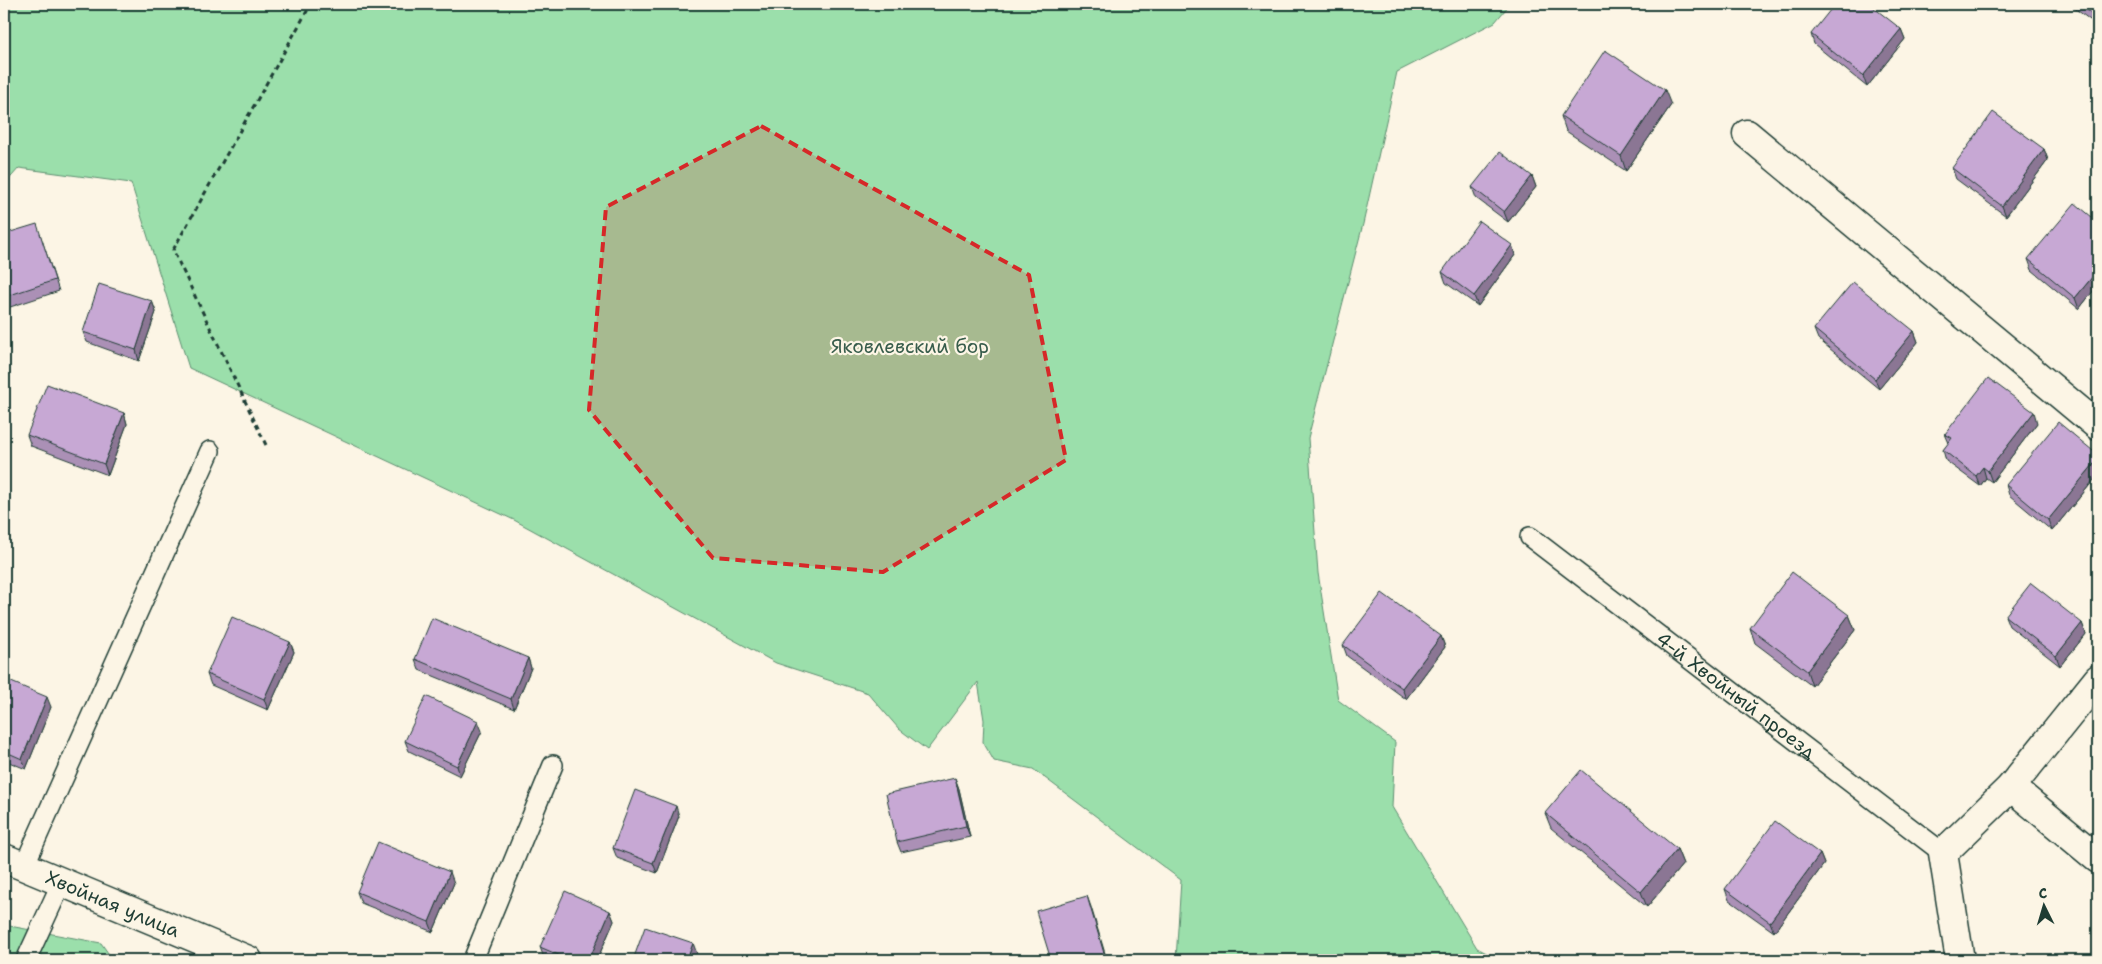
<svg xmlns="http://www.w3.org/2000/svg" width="2102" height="964" viewBox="0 0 2102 964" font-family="'Shantell Sans',sans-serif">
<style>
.green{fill:#9bdfab;stroke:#5d8e70}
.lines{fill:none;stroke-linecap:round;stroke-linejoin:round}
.lane-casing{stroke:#1f3d34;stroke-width:22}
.street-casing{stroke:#1f3d34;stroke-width:31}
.path{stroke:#1f3d34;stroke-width:3;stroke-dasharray:5 4;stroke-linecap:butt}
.lane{stroke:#fcf5e5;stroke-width:19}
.street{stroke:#fcf5e5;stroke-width:28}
.wall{fill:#ab90b6;stroke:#1f3d34}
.shaded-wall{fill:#8b7694;stroke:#1f3d34}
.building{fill:#c7a8d4;stroke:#1f3d34}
.marked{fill:#d62828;fill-opacity:0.2;stroke:#d62828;stroke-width:4;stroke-dasharray:10 6;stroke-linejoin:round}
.labels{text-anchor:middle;stroke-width:4.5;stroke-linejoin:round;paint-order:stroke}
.park-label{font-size:19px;fill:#385d4c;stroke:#fcf5e5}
.street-label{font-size:19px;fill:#1f3d34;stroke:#fcf5e5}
</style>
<rect width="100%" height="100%" fill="#fcf5e5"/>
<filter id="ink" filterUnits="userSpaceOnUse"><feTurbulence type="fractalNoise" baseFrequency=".02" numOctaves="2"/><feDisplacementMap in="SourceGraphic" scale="10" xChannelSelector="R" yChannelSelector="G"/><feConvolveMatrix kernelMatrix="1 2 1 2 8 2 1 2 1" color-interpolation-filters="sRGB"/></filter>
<g filter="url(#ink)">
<path class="green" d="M4,4h1506l-15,18 -98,50 -34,152 -55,214 10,135 20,127 57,42 -3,65 85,141 23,12h-324l5,-80 -148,-111 -39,-8 -11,-19 1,-22 -6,-38 -51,68 -28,-21 -31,-36 -92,-30 -262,-143 -325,-152 -58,-185 -112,-15 -15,17z
M4,925l97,18 12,17h-109z"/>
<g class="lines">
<g class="lane-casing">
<g id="lane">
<path id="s1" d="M1530,537l413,316"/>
<path d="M24,866l186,-415"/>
<path d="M26,960l36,-78"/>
<path d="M473,960l80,-195"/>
</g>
</g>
<g class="street-casing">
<g id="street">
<path d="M1747,134l351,292"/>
<path d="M2011,787l87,72"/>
<path id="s2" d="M4,858l244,102"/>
<path d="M1960,960l-17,-107 68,-66 87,-108"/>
</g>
</g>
<path class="path" d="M266,445l-93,-195 138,-246"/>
<use href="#lane" class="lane"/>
<use href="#street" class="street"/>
</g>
<path class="wall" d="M2069,4h29v22z
M1901,29l4,10 -38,48 -53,-43 -3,-10z
M1671,105l-45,66 -60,-40 -5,-15z
M2044,149l4,11 -42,56 -50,-37 -4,-11z
M1532,176l4,11 -28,35 -32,-24 -4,-11z
M2098,222v63l-19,24 -47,-39 -4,-11z
M4,234h36l19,57 -55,18z
M1512,245l3,10 -37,51 -32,-23 -4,-11z
M152,301l4,11 -17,49 -52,-19 -4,-10z
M1814,329l100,2 4,11 -39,47 -61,-50z
M124,413l3,11 -19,51 -77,-29 -4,-11z
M2037,423l-45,59 -6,-4 -6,8 -34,-25 -3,-11 6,-7 -4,-9z
M2098,455v20l-46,56 -43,-36 -3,-10z
M1849,615l6,15 -43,56 -57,-43 -5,-15z
M2005,616l77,7 4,11 -26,32 -51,-40z
M1441,636l4,11 -39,52 -59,-43 -4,-11z
M290,642l4,10 -26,58 -57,-25 -4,-11z
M528,658l3,10 -17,41 -95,-39 -4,-11z
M4,679l47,28 -25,62 -22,-9z
M482,731l-22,45 -51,-25 -4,-10z
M955,778l4,11 11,48 -69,15 -4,-10z
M1545,813l132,36 6,15 -36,43 -96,-79z
M679,816l-22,57 -40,-15 -4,-10z
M1820,854l4,10 -50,68 -45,-32 -4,-11z
M454,883l-21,49 -72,-29 -4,-11z
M610,911l4,10 -17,39h-47l-6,-2 -4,-11z"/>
<path class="shaded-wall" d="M1901,29l4,10 -38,48 -4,-11z
M1665,90l6,15 -45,66 -5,-15z
M2044,149l4,11 -42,56 -4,-10z
M1532,176l4,11 -28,35 -4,-10z
M1512,245l3,10 -37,51 -4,-10z
M2098,270v15l-19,24 -4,-11z
M152,301l4,11 -17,49 -3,-11z
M1914,331l4,11 -39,47 -4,-10z
M2034,412l3,11 -45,59 -4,-11z
M124,413l3,11 -19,51 -4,-11z
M2098,459v16l-46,56 -4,-11z
M1983,467l3,11 -6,8 -4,-10z
M1849,615l6,15 -43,56 -5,-15z
M2082,623l4,11 -26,32 -4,-10z
M1441,636l4,11 -39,52 -4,-11z
M290,642l4,10 -26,58 -4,-11z
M528,658l3,10 -17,41 -3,-10z
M47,697l4,10 -25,62 -4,-10z
M478,721l4,10 -22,45 -3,-10z
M955,778l4,11 11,48 -4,-11z
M676,806l3,10 -22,57 -4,-10z
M1677,849l6,15 -36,43 -6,-15z
M1820,854l4,10 -50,68 -4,-10z
M450,872l4,11 -21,49 -4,-10z
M1087,896l4,11 16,53h-1z
M610,911l4,10 -17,39h-8z
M693,943l4,11 -2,6h-8z"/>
<path class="building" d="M1835,4h34l32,25 -38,47 -52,-42z
M2079,4h19v14z
M1605,50l60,40 -44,66 -60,-40z
M1993,112l51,37 -42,57 -50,-38z
M1500,152l32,24 -28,36 -32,-25z
M2075,203l23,19v48l-23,28 -47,-39z
M1479,221l33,24 -38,51 -32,-24z
M37,224l18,56 -51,17v-63z
M1853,282l61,49 -39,48 -61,-50z
M99,284l53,17 -16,49 -53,-18z
M1988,378l46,34 -46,59 -5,-4 -7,9 -33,-26 9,-12 -7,-4z
M47,384l77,29 -20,51 -77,-29z
M2058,422l40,33v4l-50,61 -42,-35z
M1792,572l57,43 -42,56 -57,-43z
M2031,583l51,40 -26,33 -51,-40z
M1382,593l59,43 -39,52 -59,-43z
M232,617l58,25 -26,57 -57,-25z
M432,618l96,40 -17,41 -96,-40z
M4,679l43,18 -25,62 -18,-8z
M426,696l52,25 -21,45 -52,-25z
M1581,770l96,79 -36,43 -96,-79z
M955,778l11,48 -69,16 -11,-48z
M635,790l41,16 -23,57 -40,-15z
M1775,821l45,33 -50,68 -45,-33z
M378,842l72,30 -21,50 -72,-30z
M565,891l45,20 -21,49h-19l-30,-13z
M1087,896l19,64h-55l-15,-49z
M645,927l48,16 -6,17h-54z"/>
</g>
<path class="marked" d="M761,126l268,149 37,185 -183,112 -170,-14 -124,-148 17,-203z"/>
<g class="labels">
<g class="park-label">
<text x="910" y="353">Яковлевский бор</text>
</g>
<g class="street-label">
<text dy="7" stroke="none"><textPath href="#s1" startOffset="260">4-й Хвойный проезд</textPath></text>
<text dy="7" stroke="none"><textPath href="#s2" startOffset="118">Хвойная улица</textPath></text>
</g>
</g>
<rect width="2102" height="964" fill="none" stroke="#fcf5e5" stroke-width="20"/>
<rect x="10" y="10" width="2082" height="944" fill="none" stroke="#1f3d34" stroke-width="2" filter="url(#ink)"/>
<g transform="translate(2044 906) rotate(355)" stroke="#fcf5e5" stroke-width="4" paint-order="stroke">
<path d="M0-4L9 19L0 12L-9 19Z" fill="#1f3d34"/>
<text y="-8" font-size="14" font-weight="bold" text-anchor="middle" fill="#1f3d34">С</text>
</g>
</svg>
